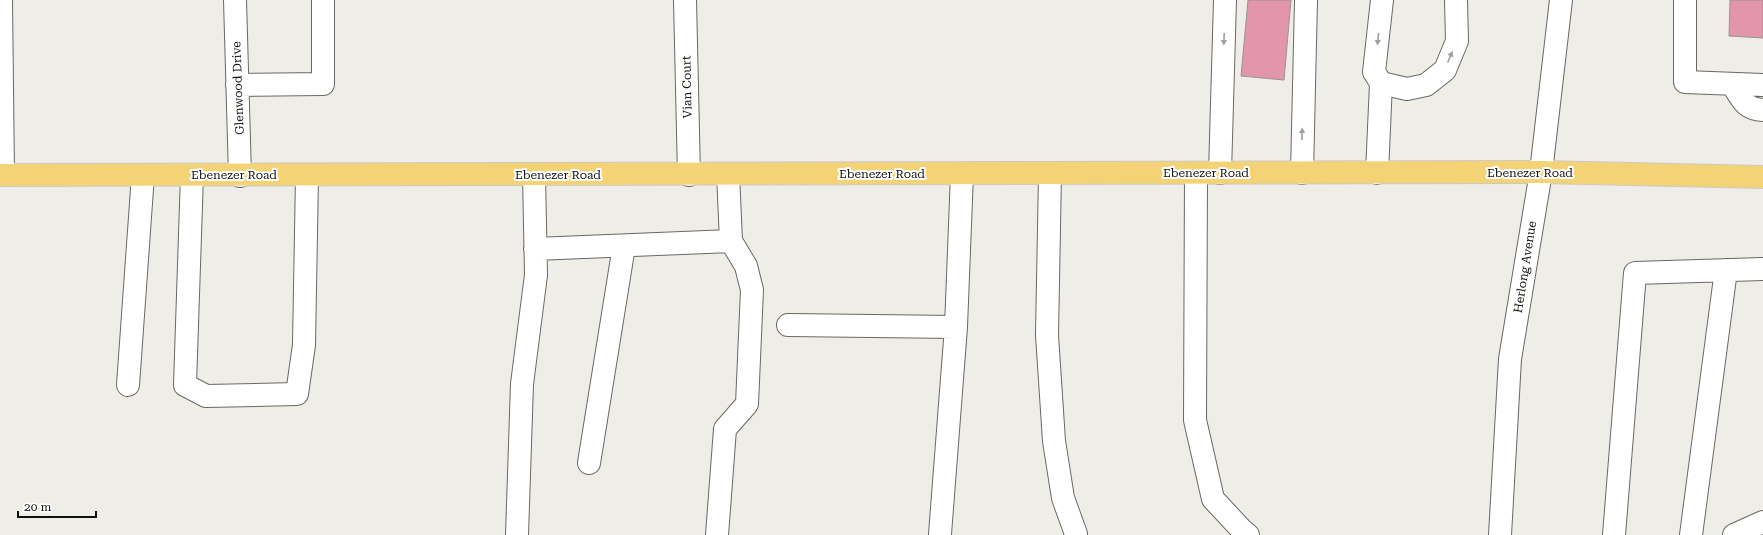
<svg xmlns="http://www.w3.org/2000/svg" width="1763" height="535" viewBox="0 0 1763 535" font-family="'Roboto Serif',serif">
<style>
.building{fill:#e295ad;stroke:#9a9395}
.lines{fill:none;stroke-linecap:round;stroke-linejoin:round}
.minor-casing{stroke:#6a6863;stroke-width:24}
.major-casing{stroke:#cacaca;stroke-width:24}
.minor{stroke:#fff;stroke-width:22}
.major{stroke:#f4d377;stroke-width:22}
.oneway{fill:#9f9f9f}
.labels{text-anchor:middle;stroke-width:4;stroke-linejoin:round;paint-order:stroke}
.street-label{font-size:12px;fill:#10100e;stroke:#fff}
</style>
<rect width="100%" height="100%" fill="#efede7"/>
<path class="building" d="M1248,0h43l-7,80 -43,-4z
M1730,0h33v38l-34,-2z"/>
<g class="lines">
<g class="minor-casing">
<path id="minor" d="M1,0l2,175
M235,0l5,176
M685,0l4,175
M1382,0l-8,72 7,11 26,6 19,-4 19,-15 12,-29 -1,-41
M1685,0v82l78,3
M1732,84c10,15 12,25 31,26
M237,85l86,-1v-84
M1220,173l5,-173
M1302,173l4,-173
M1377,173l4,-90
M1050,174l-3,161 7,106 9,57 13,36
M1196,174l-1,246 18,79 28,30 7,6
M192,175l-7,210 21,11 91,-2 7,-49 3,-169
M535,249l196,-8
M788,325l168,2
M128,385l15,-210
M589,463l35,-217
M940,534l16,-207 6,-153
M517,535l5,-151 14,-109 -2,-100
M717,535l8,-106 22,-25 5,-114 -6,-24 -15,-25 -3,-67
M1500,535l10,-176 31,-187 20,-172
M1614,535l21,-262 128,-4
M1691,535l35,-265
M1734,535l29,-13"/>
</g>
<g class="major-casing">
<path id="major" d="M0,175l1541,-3 222,5"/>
</g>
<use href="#minor" class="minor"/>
<use href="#major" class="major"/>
</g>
<defs><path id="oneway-solid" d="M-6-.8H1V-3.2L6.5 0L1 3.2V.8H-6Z"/></defs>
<g class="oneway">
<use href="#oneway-solid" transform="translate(1224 39) rotate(92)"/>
<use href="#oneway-solid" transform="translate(1378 39) rotate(96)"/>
<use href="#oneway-solid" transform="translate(1450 57) rotate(-67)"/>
<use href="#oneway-solid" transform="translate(1302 134) rotate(-89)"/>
</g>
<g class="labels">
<g class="street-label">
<text transform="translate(687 87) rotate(-91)" y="4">Vian Court</text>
<text transform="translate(238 88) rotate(-92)" y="4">Glenwood Drive</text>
<text x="1206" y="177">Ebenezer Road</text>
<text x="1530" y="177">Ebenezer Road</text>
<text x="882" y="178">Ebenezer Road</text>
<text x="234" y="179">Ebenezer Road</text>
<text x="558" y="179">Ebenezer Road</text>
<text transform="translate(1525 267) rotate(-81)" y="4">Herlong Avenue</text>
</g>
</g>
<path d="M18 511v6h78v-6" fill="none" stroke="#10100e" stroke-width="2"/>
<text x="24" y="511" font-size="12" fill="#10100e" stroke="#ffffff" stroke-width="3" paint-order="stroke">20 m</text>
</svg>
